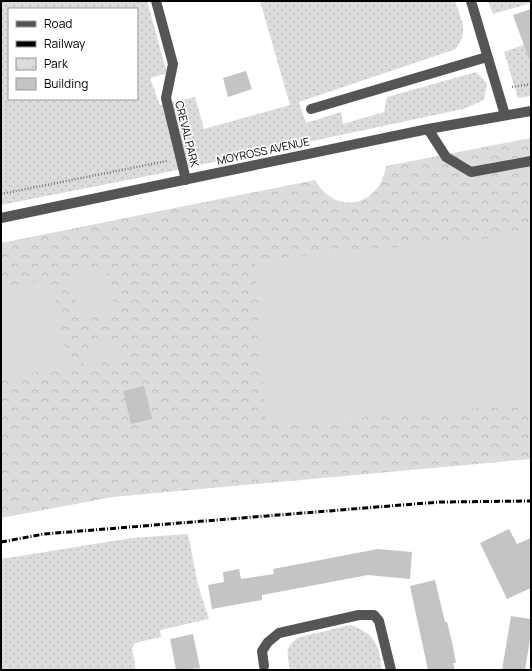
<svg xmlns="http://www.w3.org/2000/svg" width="532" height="671" viewBox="0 0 532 671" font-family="Manrope,sans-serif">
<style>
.grass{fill:url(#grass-dots);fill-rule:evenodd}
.park{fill:url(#park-crowns)}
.pitch{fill:#dcdcdc}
.building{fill:#c4c4c4}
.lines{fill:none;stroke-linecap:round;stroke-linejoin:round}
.path{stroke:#777;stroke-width:2.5;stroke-dasharray:1 2;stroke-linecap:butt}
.minor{stroke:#555;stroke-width:10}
.rail{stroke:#000;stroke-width:3;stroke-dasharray:6 2 1 2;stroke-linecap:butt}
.labels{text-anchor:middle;stroke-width:3.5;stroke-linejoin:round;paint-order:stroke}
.street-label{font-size:11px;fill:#000;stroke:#fff}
</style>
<defs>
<pattern id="grass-dots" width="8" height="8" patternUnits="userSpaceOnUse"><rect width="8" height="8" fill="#dcdcdc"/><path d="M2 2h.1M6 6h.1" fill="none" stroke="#bbb" stroke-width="1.8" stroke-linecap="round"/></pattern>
<pattern id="park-crowns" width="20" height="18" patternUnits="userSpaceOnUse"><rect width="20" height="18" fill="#dcdcdc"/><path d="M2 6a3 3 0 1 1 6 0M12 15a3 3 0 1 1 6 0" fill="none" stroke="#bbb"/></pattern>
</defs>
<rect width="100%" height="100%" fill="#fff"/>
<path class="grass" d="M1,1h146l20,72 -17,5 10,27 35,-8 9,32 86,-24 -30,-104h195c7,21 14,29 1,48l-157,53 7,21 35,-11 2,12 41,-12 3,-15 89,-25 11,11 -3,17 -21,9 -305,65 -157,31zM9,9h128v90h-128z
M488,1h43v2l-38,11z
M531,42v54l-13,2 -14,-46z
M188,534l10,51 11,34 -49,11 1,7 -26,6 -3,5 4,22h-135v-111l131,-21z
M350,625c25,8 29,20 32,45h-92c-3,-16 -6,-25 10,-33z"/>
<path class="park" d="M531,138v321l-418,38 -112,21v-275l314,-63c20,36 65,27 71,-14z"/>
<path class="pitch" d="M530,235l1,169 -265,21 -11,-165z
M105,267l11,44 -35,9 -11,-45z
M51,279l17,87 -67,13v-90z
M117,342l3,17 -36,7 -3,-17z"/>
<path class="building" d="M531,9v50h-2l-16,-44z
M246,71l6,18 -24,8 -5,-19z
M144,386l8,33 -21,5 -8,-33z
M509,529l8,15 14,-6v50l-24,11 -27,-56z
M378,549l34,3 -2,27 -42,-4 -106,20v5l-50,9 -4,-24 16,-3 -1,-10 16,-3 2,10 33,-5 -1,-5z
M435,580l10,42h2l5,20 4,21h-3l2,7h-27l-18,-84z
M511,616l20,3v15l-6,36h-23z
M193,634l7,34 -24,2 -6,-31z"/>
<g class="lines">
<path class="path" d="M512,87l19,-3
M1,194l166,-33"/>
<path class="minor" d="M156,1l17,63 -7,34 20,82
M471,1l34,114
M311,109l176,-52
M428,129l18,28 25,15 60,-11
M1,218l427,-89 103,-18
M264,666l-2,-15 6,-9 11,-9 80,-18h15l5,6 12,49"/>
<path class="rail" d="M1,542l43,-8 395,-32 92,-1"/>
</g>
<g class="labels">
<g class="street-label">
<text transform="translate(187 134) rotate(76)" y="4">CREVAL PARK</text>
<text transform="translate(263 151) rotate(-12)" y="4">MOYROSS AVENUE</text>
</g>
</g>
<rect width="532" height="671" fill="none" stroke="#000000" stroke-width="4"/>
<rect x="8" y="8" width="130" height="92" fill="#ffffff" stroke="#999999"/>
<rect x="16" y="21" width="20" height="6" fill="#555555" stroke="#999999"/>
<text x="44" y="28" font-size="12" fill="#000000">Road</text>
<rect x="16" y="41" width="20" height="6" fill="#000000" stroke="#999999"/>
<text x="44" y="48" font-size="12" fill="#000000">Railway</text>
<rect x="16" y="58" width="20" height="12" fill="url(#park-crowns)" stroke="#999999"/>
<text x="44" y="68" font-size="12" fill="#000000">Park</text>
<rect x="16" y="78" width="20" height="12" fill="#c4c4c4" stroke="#999999"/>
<text x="44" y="88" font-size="12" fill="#000000">Building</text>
</svg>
